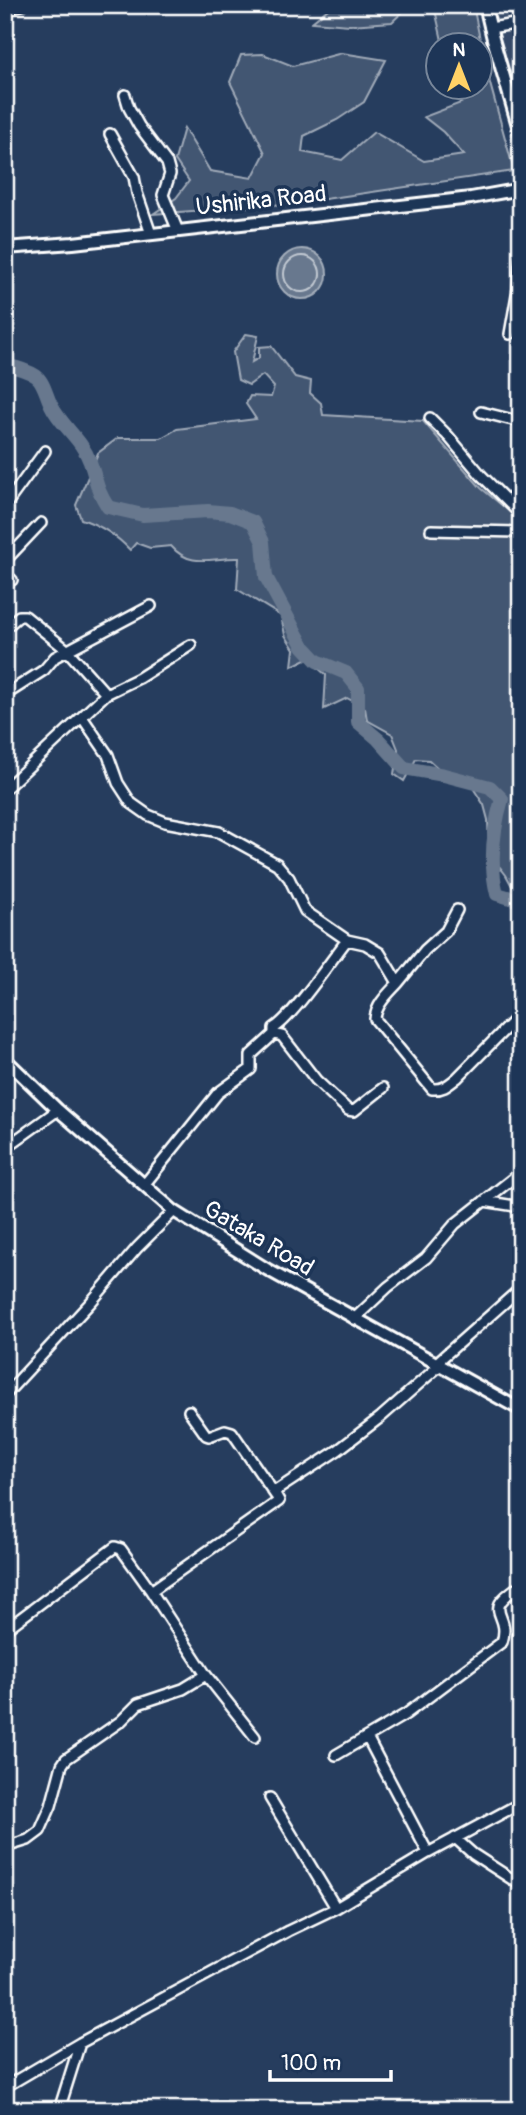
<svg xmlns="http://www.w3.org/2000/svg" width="526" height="2115" viewBox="0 0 526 2115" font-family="Pangolin,sans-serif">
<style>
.built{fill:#344a68}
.green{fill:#425672;stroke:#a0aab8;stroke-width:2}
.water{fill:#67788e;stroke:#a4aebb;stroke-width:2}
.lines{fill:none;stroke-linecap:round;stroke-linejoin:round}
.shore{stroke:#c2c9d2;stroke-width:2}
.river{stroke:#67788e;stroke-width:14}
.minor-casing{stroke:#fff;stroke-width:14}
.tertiary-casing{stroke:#fff;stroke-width:16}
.minor{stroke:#1d3557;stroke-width:9}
.tertiary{stroke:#1d3557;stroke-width:10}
.labels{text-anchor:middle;stroke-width:7;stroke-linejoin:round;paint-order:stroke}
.street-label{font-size:24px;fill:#fff;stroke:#1d3557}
</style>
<rect width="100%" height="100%" fill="#263d5e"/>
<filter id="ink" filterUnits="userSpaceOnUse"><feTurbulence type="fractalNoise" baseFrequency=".0143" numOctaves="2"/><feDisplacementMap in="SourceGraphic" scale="14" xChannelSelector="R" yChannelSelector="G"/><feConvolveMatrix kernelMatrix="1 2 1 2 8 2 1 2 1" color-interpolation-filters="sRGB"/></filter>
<g filter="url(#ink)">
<path class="built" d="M491,5h30v108z"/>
<path class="green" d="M333,5h77l-18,17 -42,3 -38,-3z
M422,5h51l13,64 28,102 -216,32 -145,11 23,-16 13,-17 -14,-21 9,-32 26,43 42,7 13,-25 -35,-71 11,-27 22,-1 30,12 49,-13 44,7 -22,42 -27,18 -33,16 -2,16 40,8 32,-28 50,29 40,-6 -21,-23 -19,-15 37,-14 -16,-15h35v-42l-37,-1 -7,-31z
M246,334l12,2 -6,26 7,-4v-11l12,-1 24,31 16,4 -1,12 11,10 2,12 100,6 58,67 40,33v372l-9,-7 -6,-11 -17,-22 -1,-33 -4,-15 -11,-17 -21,-7 -23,-21 -13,-1 -12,22 -10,-7 4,-25 -6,-15 -25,-14 -2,-12 -18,-10 -23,11 2,-34 -8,-7 -2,-14 -24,12 2,-17 -9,-14 -4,-19 -44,-27 2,-31c-27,-1 -48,11 -68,-12l-21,2 -14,-5 -6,7c-14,-15 -30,-25 -49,-31l-5,-14 22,-52 20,-15h43l16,-9 79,-10 -10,-15 4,-8 21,1 3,-10 -11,-12 -14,10 -11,-5 -5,-28z"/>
<path class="water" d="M277 274a25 25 0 1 1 50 0a25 25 0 1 1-50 0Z"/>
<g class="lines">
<path class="shore" d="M284 274a18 18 0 1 1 36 0a18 18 0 1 1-36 0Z"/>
<path class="river" d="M5,365c10,2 22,5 31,11 8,6 10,19 15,29 10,21 31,34 39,57 7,19 6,27 18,45l35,8 65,-4 22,2 23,9 10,20 3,35 37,69 14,15 29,12 12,15v34l20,17 26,29 40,7 46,12 12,12c-9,31 -13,63 -5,95l24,7"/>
<g class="minor-casing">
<path id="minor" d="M5,9l17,-4
M490,28l31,-5
M125,95l4,13 10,18 28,37 3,11 -7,21 15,36
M110,134l24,43 3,16 14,41
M510,334l8,-45 3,-36
M481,412l40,10
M430,418l19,19 32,38 40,40
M5,506l40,-55
M431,530l90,2
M5,561l36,-38
M5,574l7,6
M5,628l14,-12h6l42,34 39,44 -101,95
M106,694l33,-16 52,-33
M5,695l39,-25 11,-13 96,-51
M82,717l26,38 10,28 13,20 17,12 17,7 54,10 58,32 12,14 16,33 42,29 18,4 15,9 18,30 27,-33 21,-19 11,-21
M398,983c-9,10 -22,21 -23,36l57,70c11,1 16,-4 25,-11l64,-65
M274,1034v-6c18,-10 58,-69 73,-88
M5,1148l53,-38
M144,1185l74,-92 33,-24v-14l23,-21 8,2 34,44 32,30 6,1 29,-23
M484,1201l37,6
M354,1319l34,-32 38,-29 29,-34 66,-52
M435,1364l86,-76
M5,1395l86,-93 46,-54 37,-37
M189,1411l17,24 3,1 16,-6 7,2 44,64
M151,1591l128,-90 -5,-9 64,-42 43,-33 58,-51
M5,1630l110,-83 6,2 30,42 55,84 -23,14 -45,15 -17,17 -55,38 -4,6 -11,41 -11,25 -12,9 -23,7
M206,1675l49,62
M367,1737l61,116
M336,1755l70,-41 96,-72c10,-31 -24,-29 19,-57
M270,1798l66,110
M455,1838l18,16 48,31
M5,2087l75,-44 208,-112 48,-23 92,-55 93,-50
M59,2110l21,-67"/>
</g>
<g class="tertiary-casing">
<path id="tertiary" d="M485,5l8,34 28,97
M5,248l68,-5 398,-45 50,-9
M5,1059l53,51 116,101 94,59 253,140"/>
</g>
<use href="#minor" class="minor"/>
<use href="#tertiary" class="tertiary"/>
</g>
</g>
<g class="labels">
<g class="street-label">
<text transform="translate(261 200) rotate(-6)" y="8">Ushirika Road</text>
<text transform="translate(259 1238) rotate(31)" y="8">Gataka Road</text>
</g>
</g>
<rect width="526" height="2115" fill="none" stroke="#1d3557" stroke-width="28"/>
<rect x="14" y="14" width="498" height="2087" fill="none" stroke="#fff" stroke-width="2.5" filter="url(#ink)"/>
<g transform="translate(459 66)"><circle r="33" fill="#1d3557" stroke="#77869a" stroke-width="2"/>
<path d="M0-5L12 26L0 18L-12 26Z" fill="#ffd166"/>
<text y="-10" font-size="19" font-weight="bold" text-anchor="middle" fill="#ffffff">N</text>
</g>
<path d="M270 2070v10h121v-10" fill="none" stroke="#ffffff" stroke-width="3.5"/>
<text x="281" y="2070" font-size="21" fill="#ffffff" stroke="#1d3557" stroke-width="5" paint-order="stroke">100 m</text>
</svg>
